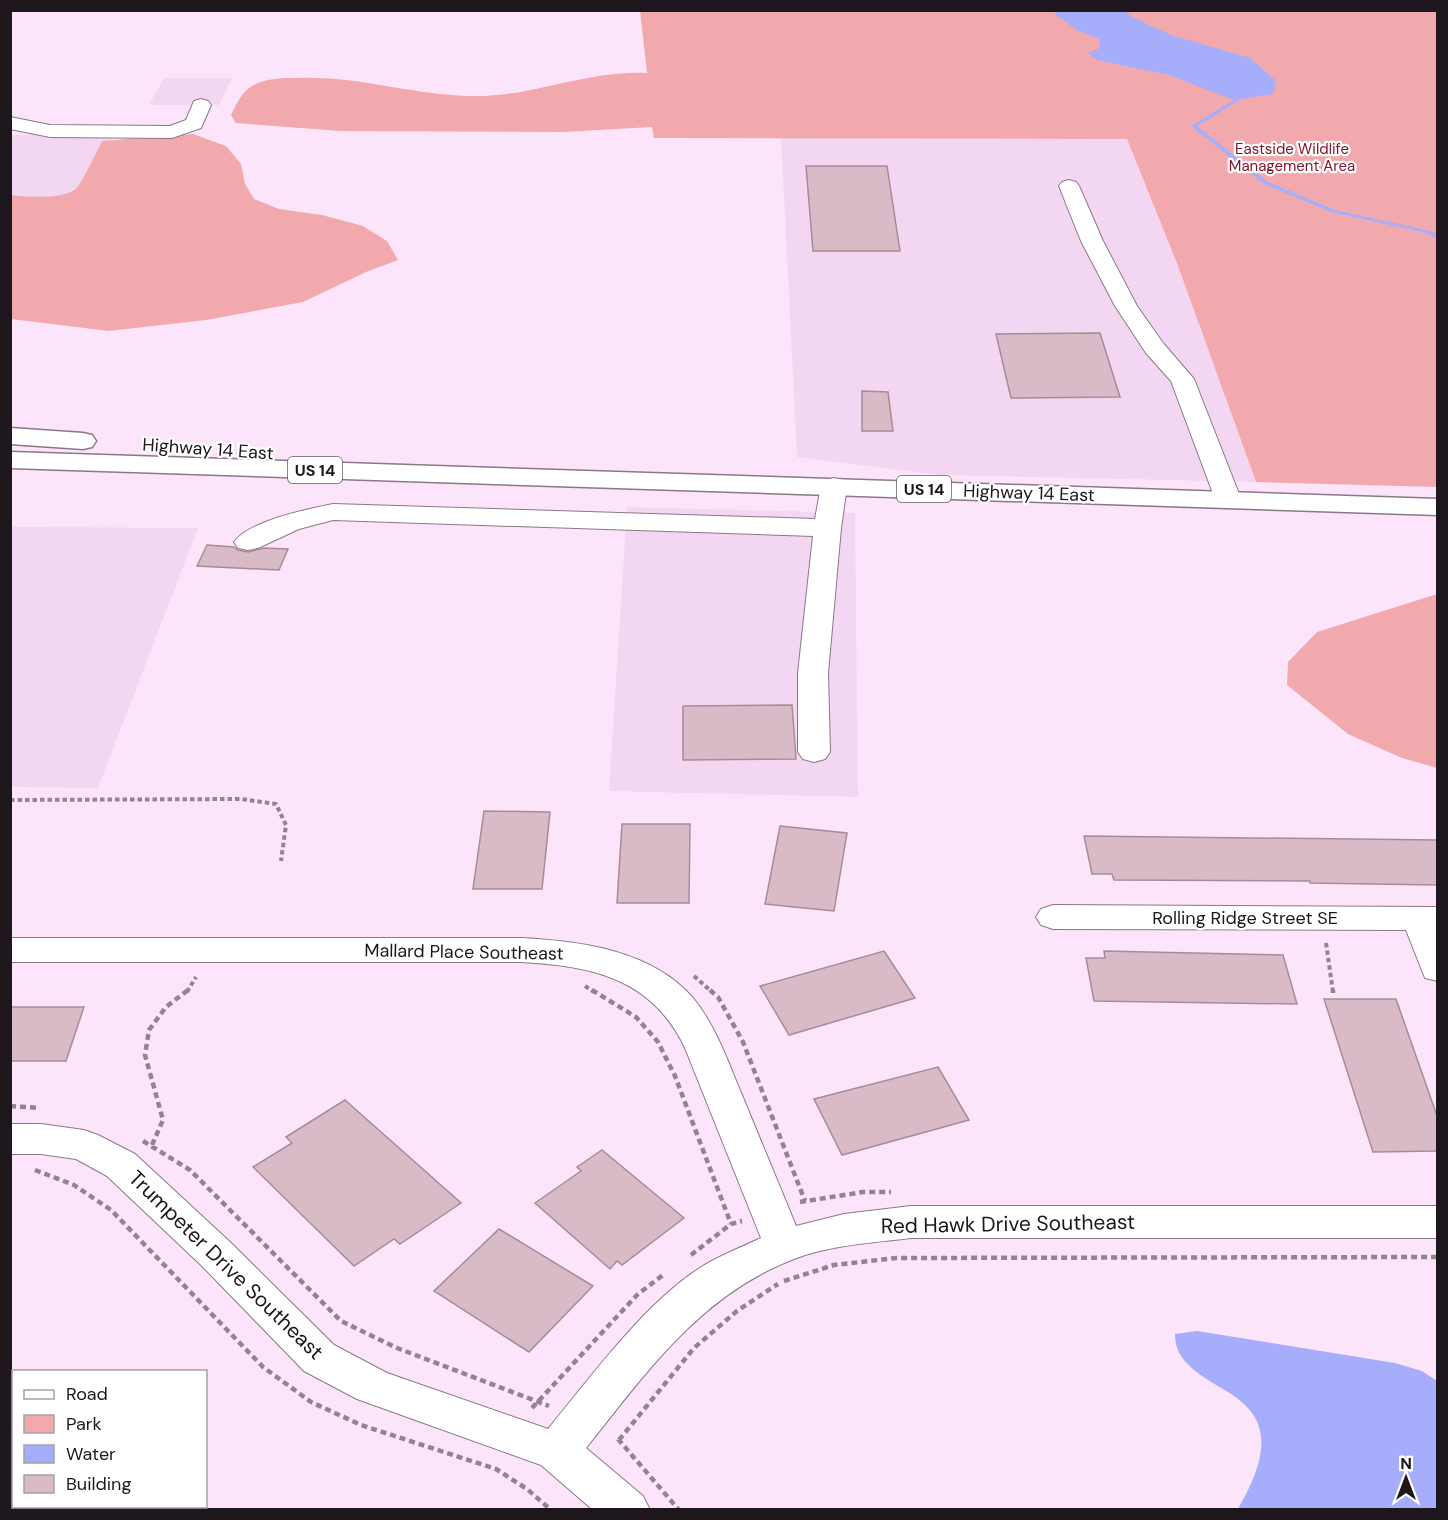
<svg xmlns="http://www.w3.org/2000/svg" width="1448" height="1520" viewBox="0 0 1448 1520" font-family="'DM Sans',sans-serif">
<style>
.built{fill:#f3d7f2}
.green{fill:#f2a9ad}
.water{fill:#a6adfa}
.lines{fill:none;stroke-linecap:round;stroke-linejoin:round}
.stream{fill:#a6adfa;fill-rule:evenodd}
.building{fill:#d9bbc7;stroke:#a78b96;stroke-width:1.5}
.minor-casing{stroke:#8b778a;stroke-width:2}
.major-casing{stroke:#8b778a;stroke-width:3}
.path-far1{stroke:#938392;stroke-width:4;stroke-dasharray:4.5 3;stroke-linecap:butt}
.path{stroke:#938392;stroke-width:4.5;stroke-dasharray:6 4;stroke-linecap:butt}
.minor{fill:#fff;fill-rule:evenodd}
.major{fill:#fff;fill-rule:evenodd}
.labels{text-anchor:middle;stroke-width:4.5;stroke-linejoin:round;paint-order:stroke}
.far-park-label{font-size:15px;fill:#81172d;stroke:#fff}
.shield{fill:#fff;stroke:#625c61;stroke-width:1.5}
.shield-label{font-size:16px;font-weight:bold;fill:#1e161d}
.street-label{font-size:18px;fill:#1e161d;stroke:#fff}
.near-street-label{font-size:21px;fill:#1e161d;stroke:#fff}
</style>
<rect width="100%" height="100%" fill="#fce5fb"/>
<path class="built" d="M164,78h68l-13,27h-70z
M11,135h103l-49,85 -54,-12z
M781,138l346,1 51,127 78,216 -316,-7 -143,-18z
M627,507l228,6 3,284 -249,-6z
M11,527l187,1 -100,260 -87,-1z"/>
<path class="green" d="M640,11h797v476l-181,-5 -78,-216 -51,-127 -473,-1 -2,-11 -89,5 -223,-1 -104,-8 -5,-8c6,-12 12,-26 25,-31 13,-6 28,-6 41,-6 63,-3 124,20 187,18 55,-2 107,-26 163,-23z
M193,134l33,12 15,18 4,20 9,15 25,10 43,6 41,11 24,15 11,19 -32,12 -63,30 -97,18 -97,11 -98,-12v-124c15,2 54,5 66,-7 5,-6 20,-37 25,-47z
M1437,594v174l-35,-10 -54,-24 -61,-49 1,-23 29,-30z"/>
<path class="water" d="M1055,11h72l3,5 41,19 79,23 26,23 -3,13 -39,6 -65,-25 -72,-15 -9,-7 12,-5 -1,-9 -22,-9 -21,-15z
M1197,1331l198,32 27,8 15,10v128h-199c18,-32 39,-75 6,-105 -15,-14 -35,-21 -50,-34 -12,-11 -19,-19 -19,-36z"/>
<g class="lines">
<path class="stream" d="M1242,95l4,1 -49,30 71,56 67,28 96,21 7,4v5l-11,-7 -96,-21 -67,-28 -73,-58z"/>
</g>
<path class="building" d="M806,166h81l13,85h-87z
M1100,333l20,64 -109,1 -15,-64z
M862,391l26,1 5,39h-31z
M207,545l27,2 4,3 10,2 16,-4 24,1 -9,21 -82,-4z
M792,705l4,54 -113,1v-54z
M484,811l66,1 -8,77h-69z
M622,824h68l-1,79h-72z
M780,826l67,7 -13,78 -69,-7z
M1084,836l353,4v45l-127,-2v-2l-196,-1 -2,-6h-20z
M884,951l31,47 -126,37 -29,-49z
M1104,951l179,4 14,49 -203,-3 -8,-43h19z
M1324,999h72l41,117v35l-64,1z
M10,1007h74l-18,54h-56z
M938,1067l31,53 -127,35 -28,-56z
M345,1100l116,103 -61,41 -6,-5 -40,27 -101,-99 39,-24 -6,-6z
M602,1150l82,68 -62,47 -5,-4 -7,8 -75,-66 46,-32 -4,-4z
M499,1229l94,57 -64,66 -95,-61z"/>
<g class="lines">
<g class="minor-casing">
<path id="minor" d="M201,99l7,2 3,4 -10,23 -29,10 -122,-1 -40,-8v-12l40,8 120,1 16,-6 8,-19z
M1069,180l7,2 3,4 24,55 34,65 26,37 31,36 47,120 -4,6 -9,2 -9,-2 -4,-6 -44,-118 -25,-28 -31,-47 -34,-65 -22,-55 3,-4z
M834,478l9,2 4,6 -6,42 -13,145 2,79 -5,7 -11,3 -11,-3 -5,-7v-79l15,-137 -480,-16 -34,9 -41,19 -10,2 -10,-2 -4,-6c15,-21 74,-33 99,-38l482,15 6,-33 4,-6z
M1053,905l385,2v74l-13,-3 -19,-48 -353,-1 -12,-4 -5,-8 5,-8z
M10,938h511c59,3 131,12 172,60 23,28 35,64 49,97 18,44 36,87 54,131l48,-12 67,-8h527v32h-527c-39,5 -81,7 -117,21 -94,36 -148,114 -208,189l57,48 7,14h-57l-52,-45 -184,-66 -53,-28 -102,-105 -95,-90 -31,-17 -35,-5h-31v-30h31l43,6 14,5 37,19 95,88 104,103 53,28 161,56c43,-52 98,-128 155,-163 18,-11 39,-19 58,-28l-76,-190c-33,-70 -93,-82 -164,-86h-511z"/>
</g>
<g class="major-casing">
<path id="major" d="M10,428l73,5 9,2 4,6 -4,6 -9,2 -73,-5z
M10,452l1428,47v16l-1428,-47z"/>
</g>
<path class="path-far1" d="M10,800l231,-1 35,5 10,21 -5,36
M1326,943l7,49
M694,976l18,16
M585,986l9,6
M187,992l9,-15"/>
<path class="path" d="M592,990l44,27 22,25 17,34 56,148
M710,990l8,7 25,45 62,159
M1333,990v3
M10,1106l30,2
M143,1141l47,29 151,151 56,27 152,58
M152,1145l11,-25 -18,-65 4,-25 17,-23 22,-17
M35,1170l39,15 37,25 152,157 48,35 50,23 135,44 31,20 24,21
M800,1202l63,-10h28
M691,1255l40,-31 11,-3
M784,1281l50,-16 62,-7 542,-1
M532,1408l105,-113 26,-20
M618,1439l61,71
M619,1440l75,-92 43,-37 41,-27"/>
<use href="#minor" class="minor"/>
<use href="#major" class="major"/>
</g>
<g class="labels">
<g class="far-park-label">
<text x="1292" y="154">Eastside Wildlife<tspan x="1292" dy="17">Management Area</tspan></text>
</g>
<g class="shield">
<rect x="288" y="457" width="54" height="26" rx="4.5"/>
<rect x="897" y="476" width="54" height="26" rx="4.5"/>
</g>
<g class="shield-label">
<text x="315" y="476">US 14</text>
<text x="924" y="495">US 14</text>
</g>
<g class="street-label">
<text transform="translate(208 449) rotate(4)" y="6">Highway 14 East</text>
<text transform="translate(1029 493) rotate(2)" y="6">Highway 14 East</text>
<text x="1245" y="924">Rolling Ridge Street SE</text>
<text transform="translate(464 952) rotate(1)" y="6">Mallard Place Southeast</text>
</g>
<g class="near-street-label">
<text transform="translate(1008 1224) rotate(-1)" y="7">Red Hawk Drive Southeast</text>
<text transform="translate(226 1265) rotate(44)" y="7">Trumpeter Drive Southeast</text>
</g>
</g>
<rect width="1448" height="1520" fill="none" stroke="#1e161d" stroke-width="24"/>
<rect x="12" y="1370" width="195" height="138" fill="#ffffff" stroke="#a5a2a5" stroke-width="1.5"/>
<rect x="24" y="1390" width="30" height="9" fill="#ffffff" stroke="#a5a2a5" stroke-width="1.5"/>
<text x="66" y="1400" font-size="18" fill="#1e161d">Road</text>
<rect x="24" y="1415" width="30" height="18" fill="#f2a9ad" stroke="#a5a2a5" stroke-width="1.5"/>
<text x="66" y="1430" font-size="18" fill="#1e161d">Park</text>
<rect x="24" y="1445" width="30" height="18" fill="#a6adfa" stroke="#a5a2a5" stroke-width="1.5"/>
<text x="66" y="1460" font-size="18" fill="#1e161d">Water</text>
<rect x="24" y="1475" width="30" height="18" fill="#d9bbc7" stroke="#a5a2a5" stroke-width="1.5"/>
<text x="66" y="1490" font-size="18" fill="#1e161d">Building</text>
<g transform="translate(1406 1478)" stroke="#ffffff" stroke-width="4.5" paint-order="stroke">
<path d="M0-4.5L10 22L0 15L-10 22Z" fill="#1e161d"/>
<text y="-9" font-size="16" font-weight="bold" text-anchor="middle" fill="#1e161d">N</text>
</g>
</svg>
